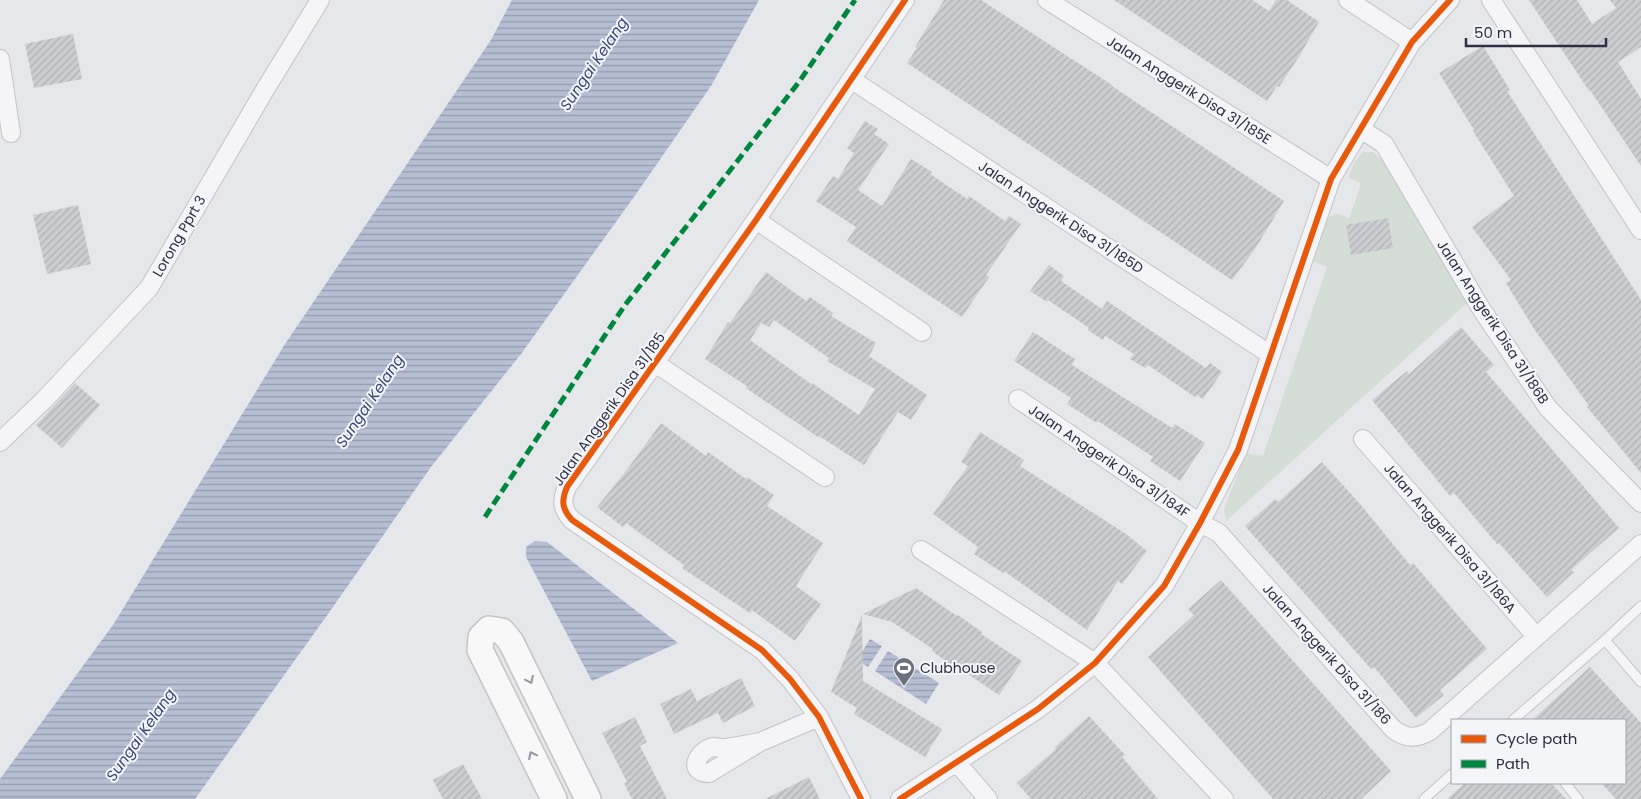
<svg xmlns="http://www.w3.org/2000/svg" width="1641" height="799" viewBox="0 0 1641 799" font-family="Poppins,sans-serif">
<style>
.park{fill:#d4ddd6}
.water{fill:url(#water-rules)}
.building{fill:url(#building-hatch);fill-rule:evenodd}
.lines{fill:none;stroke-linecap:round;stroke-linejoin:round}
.lane-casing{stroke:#c2c4c7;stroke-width:11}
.street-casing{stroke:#c2c4c7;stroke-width:20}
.secondary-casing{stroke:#c2c4c7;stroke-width:28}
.lane{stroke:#f5f5f7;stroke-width:9}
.street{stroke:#f5f5f7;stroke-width:18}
.secondary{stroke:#f8f8f8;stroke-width:25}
.quiet{stroke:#00873e;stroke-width:5;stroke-dasharray:10 5;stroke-linecap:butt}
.cycleway-casing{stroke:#f4f5f9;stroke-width:9}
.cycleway{stroke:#e8590c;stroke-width:6}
.oneway{stroke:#92949e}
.labels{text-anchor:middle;stroke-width:4;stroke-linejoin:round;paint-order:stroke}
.street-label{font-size:14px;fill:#2c3043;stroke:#f4f5f9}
.poi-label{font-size:14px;fill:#2c3043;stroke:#f4f5f9;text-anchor:start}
.water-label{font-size:15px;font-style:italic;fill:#384876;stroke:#f4f5f9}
</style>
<defs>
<pattern id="water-rules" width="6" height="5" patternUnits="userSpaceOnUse" patternTransform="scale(1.25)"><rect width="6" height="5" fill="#b5bed3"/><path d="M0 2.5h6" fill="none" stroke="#939bad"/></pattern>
<pattern id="building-hatch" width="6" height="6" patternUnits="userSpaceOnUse" patternTransform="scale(1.25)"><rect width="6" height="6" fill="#ccced2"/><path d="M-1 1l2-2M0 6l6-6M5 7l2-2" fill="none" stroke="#afb1b6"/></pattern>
</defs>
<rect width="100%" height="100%" fill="#e5e7ea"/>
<path class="park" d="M1363,152h10l9,8 86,142 -242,219 -2,-12 20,-51 3,-5 16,3 64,-189 -17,-7c5,-12 13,-47 28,-46 4,0 8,4 11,5l12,-35 -13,-7 7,-15z"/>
<path class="water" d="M512,0h247l-48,86 -75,108 -115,160 -90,113 -103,147 -133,185h-195v-20l113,-154 172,-281 206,-304z
M535,541l12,1 131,101 -86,38 -66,-124v-10z
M870,639l12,7 -14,21 -11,-7z
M888,651l51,32 -13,21 -51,-33z"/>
<path class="building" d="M944,0h37l131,85v1l172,115 -29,48 -23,31 -325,-217 10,-15 -2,-1z
M1114,0h138l17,11 7,-11h11l32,22 -19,33 -21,32 -2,-1 -10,15z
M1529,0h48l15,24 24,-16 -6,-8h31v47l-23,15 23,37v67l-51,-76 -1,1z
M73,34l9,45 -48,9 -9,-44z
M1483,46l27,44 -3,1 134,209v173l-54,-66 2,-1 -55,-77 -28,-46 5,-3 -39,-53 42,-31 -41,-65 1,-1 -35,-57z
M865,121l13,8 -4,5 15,10 -31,46 24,16 29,-47 21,13 -2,2 37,25 2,-3 36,25 4,-5 12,8 -35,51 3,2 -27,40 -115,-76 9,-14 -40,-26 17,-25 5,3 16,-26 -7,-5z
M78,205l13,59 -44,10 -14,-59z
M1388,218l5,30 -42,7 -5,-30z
M1049,265l15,11 -3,5 41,28 5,-8 99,67 4,-5 12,9 -19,27 -6,-4 -2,2 -47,-32 -3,3 -15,-9 4,-5 -29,-18 -2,4 -15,-10 1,-2 -41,-28 -1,2 -17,-11z
M766,272l40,29 4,-4 23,16 -2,3 45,27 -7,13 58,39 -16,25 -13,-8 -34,53 -45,-29 -1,1 -72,-49 1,-2 -42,-27 23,-37 2,1zM774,320l55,38 -2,3 48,28 -16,26 -47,-32 -1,1 -61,-44 11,-17 8,4z
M1461,327l33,38 -8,7 133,156 -48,42 3,2 -27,25 -48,-54 -2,1 -43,-51 -4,3 -78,-96 35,-29 2,3z
M1033,332l42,27 -3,6 100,63 3,-4 30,19 -25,38 -30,-20 3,-4 -55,-36 -1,2 -30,-19 4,-6 -57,-37z
M75,383l25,22 -38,43 -26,-23z
M661,423l45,33 2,-4 38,27 1,-2 27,18 -7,11 56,37 -27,43 25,18 -26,37 -43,-31 -2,3 -68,-45 2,-3 -58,-42 -3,4 -26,-20 29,-36z
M980,432l44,28 -4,6 106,68 21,17 -25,33 -4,-3 -31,49 -83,-59 -1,2 -29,-19 4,-7 -45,-33 35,-48 -7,-4z
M1322,462l38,42 50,61 3,-2 74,86 -47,41 4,5 -28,23 -42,-51 -3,2 -126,-143 30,-27 3,3z
M1221,580l170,191 -30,28h-88l-125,-142 46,-42 -6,-6z
M916,588l41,28 1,-1 24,17 -1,2 41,27 -23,34 -42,-28 -1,2 -24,-18 1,-2 -41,-27 -29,-8z
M862,615l1,66 79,48 -17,28 -71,-43 3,-6 -26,-16z
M1590,667l51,56v76h-25l-15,-16h24v-63h-93z
M741,678l14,28 -32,17 -5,-10 -44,21 -14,-30 31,-15 6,12z
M1089,716l36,39 -3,2 36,42h-127l-14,-16 39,-34 -1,-2z
M635,717l12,25 -7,4 27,53h-35l-8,-16 3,-1 -25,-49z
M463,764l19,35h-39l-10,-19z
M809,777l11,22h-55z
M1465,783h86l15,16h-119z"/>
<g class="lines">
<g class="lane-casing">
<path id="lane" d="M1605,640l36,42
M1513,720l92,-80 36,-34
M1565,783l13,16
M1424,799l28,-25"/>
</g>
<g class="street-casing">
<path id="street" d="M1047,0l284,179
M1348,0l64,42
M1491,0l150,230
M0,59l11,74
M852,80l419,275
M1362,130l22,14 96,163 68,101 93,95
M756,220l166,112
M655,363l170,114
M1018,399l182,124 19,10 174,196c13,10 23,10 37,2l211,-187
M1363,439l173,197
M0,442l44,-42 105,-112 117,-200 54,-88
M921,550l174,113 129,136
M760,742c-12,2 -24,5 -35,6 -4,1 -8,-1 -12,-1 -16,4 -26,26 -4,26l51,-31 59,-25
M957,763l31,36
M861,799l-42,-82 -29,-38 -28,-29 -190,-130c-10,-11 -11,-19 -5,-33l189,-267 149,-220
M900,799l138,-90 57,-46 69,-77 36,-63 38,-73 93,-271 81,-137 38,-42"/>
</g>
<g class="secondary-casing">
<path id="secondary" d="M554,799l-74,-149 1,-13 8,-8 13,2 9,11 77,157"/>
</g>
<use href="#lane" class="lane"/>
<use href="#street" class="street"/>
<use href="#secondary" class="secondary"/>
<path class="quiet" d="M485,517l140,-212 174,-223 56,-82"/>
<g class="cycleway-casing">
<path id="cycleway" d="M861,799l-42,-82 -29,-38 -28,-29 -190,-130c-10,-11 -11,-19 -5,-33l189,-267 149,-220
M900,799l138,-90 57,-46 69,-77 36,-63 38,-73 93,-271 81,-137 38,-42"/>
</g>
<use href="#cycleway" class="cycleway"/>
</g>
<defs><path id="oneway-chevron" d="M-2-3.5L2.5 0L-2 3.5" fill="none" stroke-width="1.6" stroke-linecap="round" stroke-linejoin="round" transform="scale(1.25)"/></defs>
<g class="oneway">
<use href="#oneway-chevron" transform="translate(530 680) rotate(64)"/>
<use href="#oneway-chevron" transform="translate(532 755) rotate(-116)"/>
</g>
<defs>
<g id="stadium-pin" transform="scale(1.125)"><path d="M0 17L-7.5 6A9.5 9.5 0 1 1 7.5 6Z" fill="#6d707d" stroke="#f4f5f9"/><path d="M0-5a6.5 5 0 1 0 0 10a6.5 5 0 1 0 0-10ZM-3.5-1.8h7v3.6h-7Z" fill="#fff"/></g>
</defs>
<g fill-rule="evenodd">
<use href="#stadium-pin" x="904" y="668"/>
</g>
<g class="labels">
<g class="street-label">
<text transform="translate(1189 90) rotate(32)" y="5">Jalan Anggerik Disa 31/185E</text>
<text transform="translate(1061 217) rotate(33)" y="5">Jalan Anggerik Disa 31/185D</text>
<text transform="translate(179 236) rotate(-60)" y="5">Lorong Pprt 3</text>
<text transform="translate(1493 322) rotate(57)" y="5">Jalan Anggerik Disa 31/186B</text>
<text transform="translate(609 409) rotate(-55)" y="5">Jalan Anggerik Disa 31/185</text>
<text transform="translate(1109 461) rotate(34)" y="5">Jalan Anggerik Disa 31/184F</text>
<text transform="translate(1450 538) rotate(49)" y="5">Jalan Anggerik Disa 31/186A</text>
<text transform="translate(1327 654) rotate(48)" y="5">Jalan Anggerik Disa 31/186</text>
</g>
<g class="poi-label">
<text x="920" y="673">Clubhouse</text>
</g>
<g class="water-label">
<text transform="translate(594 64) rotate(-56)" y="5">Sungai Kelang</text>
<text transform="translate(370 401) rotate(-56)" y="5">Sungai Kelang</text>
<text transform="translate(141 735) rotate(-55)" y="5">Sungai Kelang</text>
</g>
</g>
<rect x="1451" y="719" width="175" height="65" fill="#f4f5f9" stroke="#a4a6b0"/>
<rect x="1461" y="735" width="25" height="8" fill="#e8590c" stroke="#a4a6b0"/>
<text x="1496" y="744" font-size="15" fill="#2c3043">Cycle path</text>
<rect x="1461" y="760" width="25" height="8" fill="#00873e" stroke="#a4a6b0"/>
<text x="1496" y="769" font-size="15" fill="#2c3043">Path</text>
<path d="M1466 38v8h140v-8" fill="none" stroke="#2c3043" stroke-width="2.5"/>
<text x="1474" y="38" font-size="15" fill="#2c3043" stroke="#f4f5f9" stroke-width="4" paint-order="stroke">50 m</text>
</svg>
